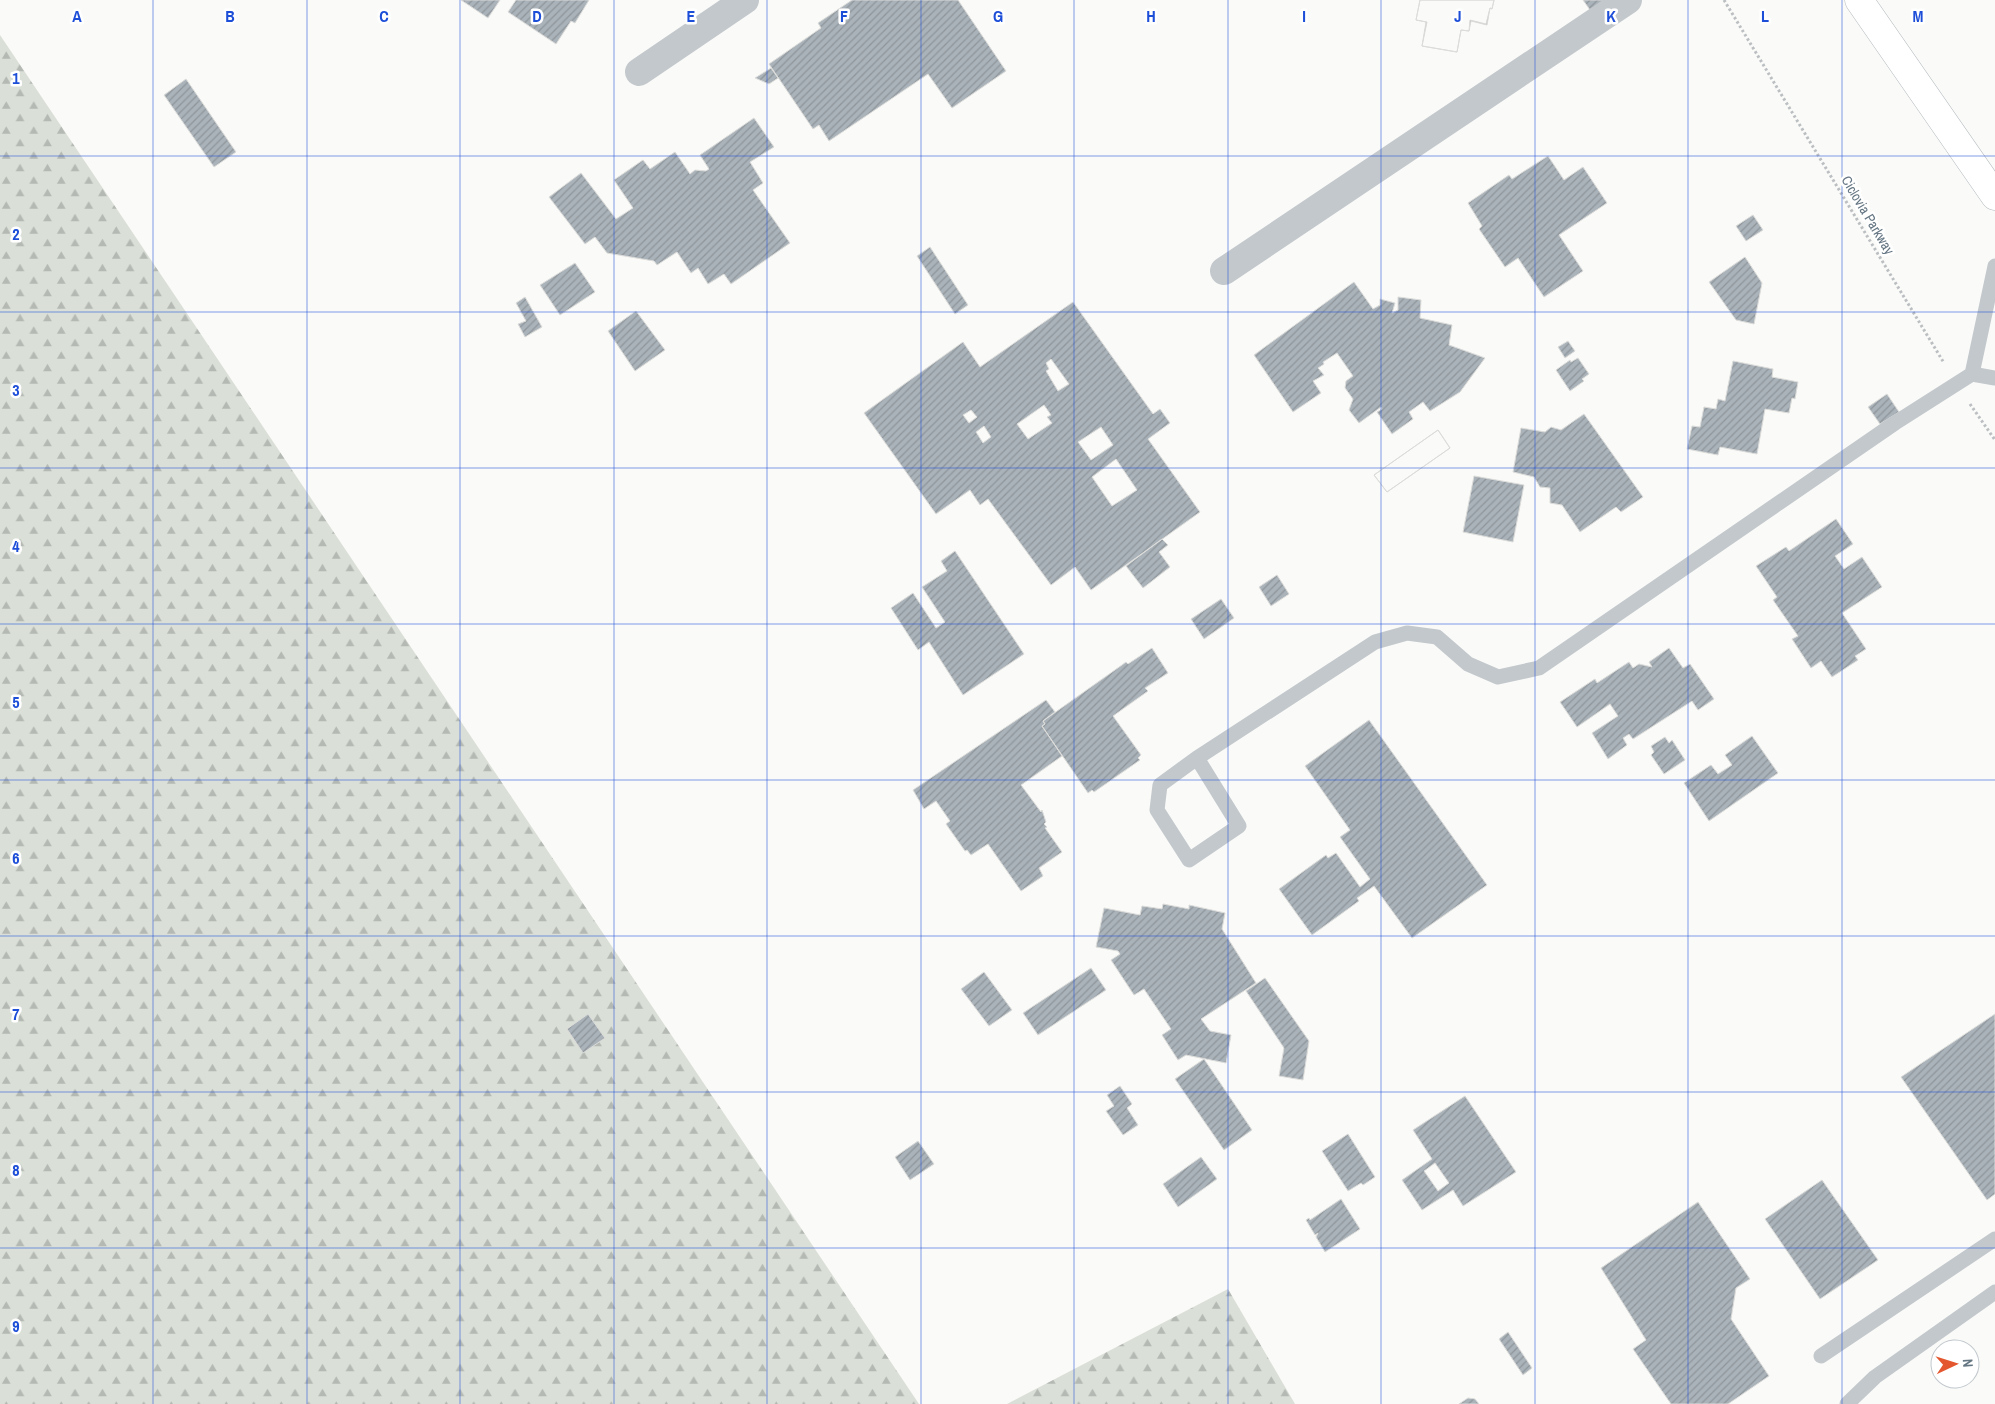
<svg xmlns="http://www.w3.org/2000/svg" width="1995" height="1404" viewBox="0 0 1995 1404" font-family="'Archivo Narrow',sans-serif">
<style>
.forest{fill:url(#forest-firs)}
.building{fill:url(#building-hatch);stroke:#dcdcda;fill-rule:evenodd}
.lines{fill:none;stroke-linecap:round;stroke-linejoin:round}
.secondary-casing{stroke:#b3babf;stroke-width:29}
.path{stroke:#bbbfc2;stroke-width:3;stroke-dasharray:2.5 2.5;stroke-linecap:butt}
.service{stroke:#c3c8cc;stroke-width:15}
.minor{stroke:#c3c8cc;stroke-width:28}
.secondary{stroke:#fff;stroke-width:28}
.grid{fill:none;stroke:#1d4ed8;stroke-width:1;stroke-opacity:0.55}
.labels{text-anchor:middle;stroke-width:5;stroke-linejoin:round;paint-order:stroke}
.street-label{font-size:14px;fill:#657683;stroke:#fff}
.grid-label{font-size:16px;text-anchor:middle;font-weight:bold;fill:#1d4ed8;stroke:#fff;stroke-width:5;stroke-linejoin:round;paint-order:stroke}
</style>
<defs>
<pattern id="forest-firs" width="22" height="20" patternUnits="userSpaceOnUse" patternTransform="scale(1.25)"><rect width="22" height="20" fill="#dadfd7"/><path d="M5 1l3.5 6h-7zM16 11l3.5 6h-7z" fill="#b4b9b4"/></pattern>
<pattern id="building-hatch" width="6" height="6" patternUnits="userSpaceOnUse" patternTransform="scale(1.25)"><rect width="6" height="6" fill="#aab3b9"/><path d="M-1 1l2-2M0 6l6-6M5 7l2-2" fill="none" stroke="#8e969c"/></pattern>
</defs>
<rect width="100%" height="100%" fill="#fafaf8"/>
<path class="forest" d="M0,35l919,1369h-919z
M1228,1289l67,115h-288z"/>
<path class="building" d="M461,0h39l-12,18z
M516,0h73l-14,23 -4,-2 -15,23 -48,-32z
M852,0h106l48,71 -54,37 -24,-34 -99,67 -10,-16 -6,4 -44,-65 52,-36 -3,-5z
M1420,0h74l-2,9 -2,-1 -4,16 -16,-4 -1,11 -8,-1 -4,22 -35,-6 4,-24 -10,-2z
M1420,0h74l-2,9 -2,-1 -3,17 -16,-4 -2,10 -8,-1 -4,22 -35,-6 5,-24 -11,-2z
M1583,0h21l-14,10z
M771,68l7,10 -9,6 -14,-6z
M186,79l50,73 -22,15 -50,-72z
M754,118l20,29 -24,15 13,21 -10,7 37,53 -59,41 -7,-10 -16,10 -10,-16 -7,5 -14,-21 -20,13 -3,-4 -47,-8 -12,-16 -10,7 -36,-47 32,-24 35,46 17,-11 -19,-28 29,-20 7,9 25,-17 15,22 5,-4 11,1 3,-2 -9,-14z
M1548,156l16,24 19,-13 24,36 -48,32 24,36 -39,26 -26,-39 -13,9 -26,-38 3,-3 -14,-23 41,-28 3,4z
M1753,215l10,15 -17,11 -10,-15z
M930,247l38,58 -13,9 -38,-58z
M1745,257l17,26 -8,41 -18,-4 -27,-38z
M575,263l20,29 -35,23 -20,-30z
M1354,282l19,27 7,-4v-6l15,4 -3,10 6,-3v-13l23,3 -1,18 32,7 -3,20 36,13 -25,34 -30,19 -7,-9 -14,10 4,7 -21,15 -15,-22 5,-3 -1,-2 -22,16 -10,-13 4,-11 -8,-11 1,-7 7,-5 -16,-23 -14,9 1,2 -6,4 6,7 -11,6 8,12 -28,19 -39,-57z
M525,297l17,30 -17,10 -7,-13 8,-3 -10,-18z
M1073,302l80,112 7,-5 10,14 -22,16 52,73 -109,78 -16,-23 -24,18 -63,-86 -8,6 -10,-15 -34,24 -72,-101 99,-71 17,25zM1051,359l18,25 -11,7 -12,-20 3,-2 -3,-6zM1044,405l7,10 -4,2 5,6 -24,16 -11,-15zM971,410l6,7 -8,6 -6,-8zM984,426l7,11 -8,6 -7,-11zM1101,427l12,18 -22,15 -13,-18zM1116,459l21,31 -25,16 -20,-29z
M636,311l29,39 -30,21 -27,-40z
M1568,341l7,10 -10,7 -7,-11z
M1578,358l11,16 -7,5 2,2 -14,10 -14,-21 14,-10 1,2z
M1733,361l40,8 -1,8 26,5 -3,17 -3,-1 -3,15 -24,-4 -8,45 -37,-7 -2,8 -31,-6 5,-23 8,1 4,-20 12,2 2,-10 7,2z
M1887,394l12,18 -19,12 -12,-17z
M1584,414l59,83 -22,15 -5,-5 -36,25 -18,-27 -12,-2v-15l-10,-1 -6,-10 -21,-5 8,-44 24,4 6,-5 10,3z
M1438,430l12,18 -63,44 -13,-17z
M1438,430l12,18 -63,44 -13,-17z
M1474,476l50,9 -11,57 -50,-10z
M1836,519l17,25 -18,12 9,13 18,-12 20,30 -40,26 24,36 -11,7 3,4 -26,17 -11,-16 -10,7 -19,-29 6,-3 -25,-36 4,-3 -21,-31 30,-19 3,4z
M1162,539l6,6 -9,7 11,15 -27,21 -17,-22z
M955,551l69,103 -61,41 -34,-53 -11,8 -27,-42 22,-15 23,35 9,-6 -23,-35 25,-16 -6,-10z
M1277,575l12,19 -18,12 -12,-19z
M1221,599l13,19 -30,21 -13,-20z
M1152,648l16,25 -23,15 3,3 -35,25 28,39 -3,3 2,2 -46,32 -2,-2 -4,3 -46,-67 3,-2 -2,-3 79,-56 4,-3 2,2z
M1669,648l14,20 7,-4 24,35 -16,11 -6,-9 -59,38 -4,-5 -6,4 4,7 -19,14 -16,-26 26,-17 -8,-12 -33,23 -17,-25 35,-23 2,4 32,-21 4,6 6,-4 13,3 -3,-5z
M1046,700l9,12 -12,9 2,3 -3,2 20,30 -41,29 20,27 1,-2 4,12 -2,2 3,3 -2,1 17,24 -23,16 4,8 -22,15 -33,-47 -17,11 -4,-5 -2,1 -19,-27 4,-3 -14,-20 -12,8 -11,-19z
M1369,720l118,165 -75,53 -38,-52 -17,12 2,3 -47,34 -33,-46 47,-34 2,3 8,-5 24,34 10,-8 -30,-42 10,-7 -45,-64z
M1752,736l26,37 -69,48 -25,-38 27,-18 7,9 14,-9 -7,-10z
M1665,737l4,6 3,-3 13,20 -21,14 -13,-19 3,-3 -3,-6z
M1163,904l26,5v-4l36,8 -3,16 34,54 -55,36 9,12 21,4 -5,28 -40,-8 -8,5 -16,-25 9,-6 -27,-40 -10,6 -23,-35 9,-6 -2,-3 -22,-4 8,-39 36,7 2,-9 20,3z
M1091,968l15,22 -68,45 -15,-22z
M984,972l28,38 -23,16 -28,-37z
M1265,978l44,63 -6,39 -24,-4 5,-28 -38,-57z
M588,1014l17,24 -22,15 -16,-24z
M1995,1014v180l-8,6 -86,-123z
M1204,1059l48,71 -28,20 -49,-71z
M1120,1086l12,18 -5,4 11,17 -15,10 -17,-24 8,-5 -7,-11z
M1465,1096l51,76 -53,34 -10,-16 -31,20 -20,-30 30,-21 -19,-29zM1435,1163l14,20 -11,8 -14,-20z
M1348,1134l27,43 -12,8 -2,-2 -13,8 -26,-40z
M918,1141l16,23 -24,16 -15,-23z
M1201,1157l16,22 -39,28 -15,-23z
M1822,1180l56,80 -58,39 -55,-80z
M1341,1199l19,30 -35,23 -9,-15 2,-4 -3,2 -9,-15 3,-2 1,2z
M1698,1202l52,77 -14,9 -5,31 38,57 -41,28h-57l-38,-55 13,-9 -45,-72z
M1508,1332l24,36 -9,7 -24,-36z
M1468,1398l7,1 4,5h-20z"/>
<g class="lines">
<g class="secondary-casing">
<path id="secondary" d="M1859,0l136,196"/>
</g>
<path class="path" d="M1724,0l220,363
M1970,404l25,36"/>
<path class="service" d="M1972,374l23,-108
M1197,758l42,68 -50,34 -32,-50 3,-25 37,-27 178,-116 32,-9 30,4 31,27 30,13 41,-9 356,-245 77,-49 23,4
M1821,1356l174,-117
M1847,1404l28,-27 120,-85"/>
<path class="minor" d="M639,72l106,-72
M1224,271l404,-271"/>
<use href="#secondary" class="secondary"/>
</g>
<path class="grid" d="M153,0v1404M307,0v1404M460,0v1404M614,0v1404M767,0v1404M921,0v1404M1074,0v1404M1228,0v1404M1381,0v1404M1535,0v1404M1688,0v1404M1842,0v1404M0,156h1995M0,312h1995M0,468h1995M0,624h1995M0,780h1995M0,936h1995M0,1092h1995M0,1248h1995"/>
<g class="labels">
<g class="street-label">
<text transform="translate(1868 215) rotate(59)" y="5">Ciclovia Parkway</text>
</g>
</g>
<g class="grid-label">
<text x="77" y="22">A</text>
<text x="230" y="22">B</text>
<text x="384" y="22">C</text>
<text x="537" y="22">D</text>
<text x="691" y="22">E</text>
<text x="844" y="22">F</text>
<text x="998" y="22">G</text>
<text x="1151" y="22">H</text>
<text x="1304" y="22">I</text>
<text x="1458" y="22">J</text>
<text x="1611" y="22">K</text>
<text x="1765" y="22">L</text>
<text x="1918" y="22">M</text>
<text x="16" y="84">1</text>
<text x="16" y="240">2</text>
<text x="16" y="396">3</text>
<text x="16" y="552">4</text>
<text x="16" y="708">5</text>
<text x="16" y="864">6</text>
<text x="16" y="1020">7</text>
<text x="16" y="1176">8</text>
<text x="16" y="1332">9</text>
</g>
<g transform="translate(1955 1364) rotate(86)"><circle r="24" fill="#ffffff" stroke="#c1c8cd"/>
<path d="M0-4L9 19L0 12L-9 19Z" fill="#e4572e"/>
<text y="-8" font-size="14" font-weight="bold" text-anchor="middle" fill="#657683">N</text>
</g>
</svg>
